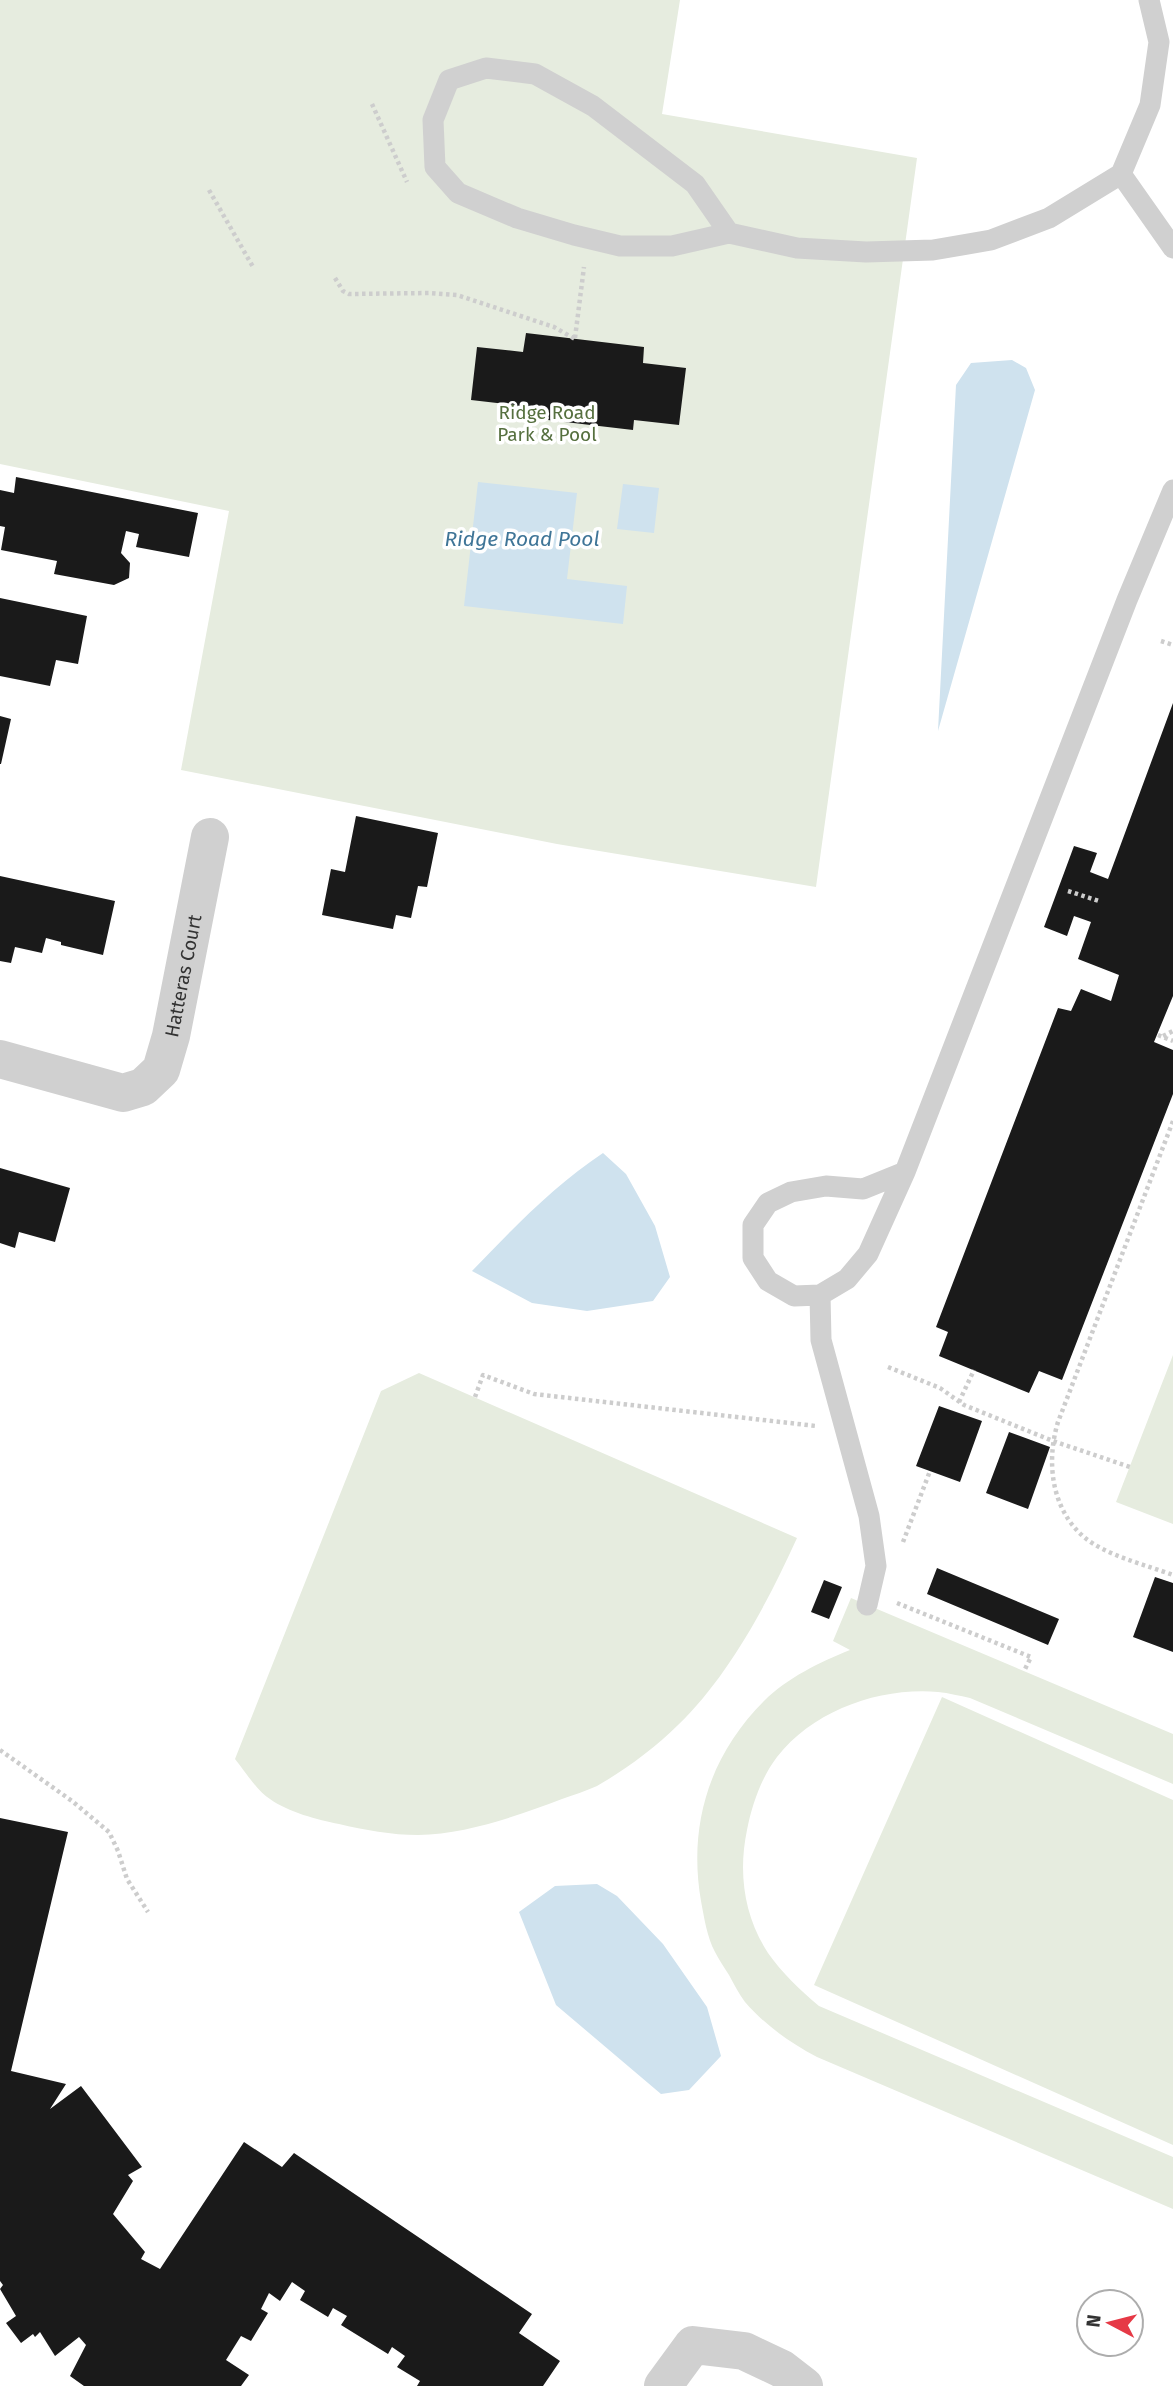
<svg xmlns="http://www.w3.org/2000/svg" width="1173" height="2386" viewBox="0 0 1173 2386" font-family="'Fira Sans',sans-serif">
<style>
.green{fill:#e6ecdf}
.water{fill:#cfe2ee}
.building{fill:#1a1a1a}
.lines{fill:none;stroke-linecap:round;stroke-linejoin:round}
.path{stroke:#cdcdcd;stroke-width:4.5;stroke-dasharray:3.5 3.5;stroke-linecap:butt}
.lane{stroke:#d0d0d0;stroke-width:21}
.street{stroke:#d0d0d0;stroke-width:38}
.labels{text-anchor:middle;stroke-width:7;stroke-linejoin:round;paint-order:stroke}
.park-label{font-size:19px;fill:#56703f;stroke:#fff}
.street-label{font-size:19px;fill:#333;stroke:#fff}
.water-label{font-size:21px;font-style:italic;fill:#3f7597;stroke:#fff}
</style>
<rect width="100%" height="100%" fill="#fff"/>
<path class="green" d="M0,0h680l-18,114 255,44 -101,729 -259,-43 -376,-74 48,-259 -229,-47z
M1173,1355v169l-57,-22z
M419,1373l378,165c-29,64 -68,138 -119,187 -23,23 -53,45 -81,61 -11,5 -24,9 -35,13 -45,17 -95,35 -144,36 -26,0 -54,-5 -79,-11 -21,-4 -51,-12 -69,-25 -12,-7 -26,-29 -35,-40l146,-368z
M851,1598l322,136v50l-203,-86c-10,-2 -21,-5 -32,-6 -58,-5 -124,18 -161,65 -16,21 -25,48 -30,73 -9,43 -3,86 21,123 14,20 32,37 51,53l354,151v52l-356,-152c-28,-15 -51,-31 -72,-55 -6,-8 -11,-18 -16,-27 -5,-8 -10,-15 -14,-23 -8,-15 -11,-35 -14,-51 -13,-75 8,-145 63,-200 23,-23 56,-39 86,-51l-17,-9z
M942,1697l231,103v345l-359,-160z"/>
<path class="water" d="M1012,360l14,8 9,22 -97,341 18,-346 15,-22z
M478,482l99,11 -10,86 60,7 -4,38 -159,-18z
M623,484l36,4 -5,45 -37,-4z
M603,1153l23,21 29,52 15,51 -17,24 -66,10 -55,-8 -60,-32c41,-43 82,-85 131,-118z
M597,1884l20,12 46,48 44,63 14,49 -32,34 -28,4 -105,-89 -37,-93 36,-26z"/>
<path class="building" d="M526,333l118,14 -1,16 43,5 -7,57 -45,-5 -1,10 -119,-14 1,-11 -44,-5 6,-53 46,5z
M16,477l182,36 -9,44 -53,-10 3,-13 -13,-3 -5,22 9,10 -1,15 -15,7 -60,-11 3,-13 -56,-11 4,-23 -5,-1v-36l14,3z
M0,598l87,18 -9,48 -22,-4 -6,26 -50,-10z
M1173,703v293l-19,46 19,8v44l-111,286 -23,-9 -10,22 -90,-37 9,-24 -12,-5 122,-319 13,3 10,-22 30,12 8,-26 -41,-16 13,-37 -17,-6 -7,20 -23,-9 30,-81 23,7 -7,19 18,7z
M0,716l11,3 -10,45h-1z
M356,816l82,17 -11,54 -9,-1 -7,32 -15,-3 -3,14 -71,-14 9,-46 14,3z
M0,876l115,25 -12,54 -42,-10v-3l-15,-4 -4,15 -27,-6 -4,16 -11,-2z
M0,1168l70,20 -15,54 -36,-10 -4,16 -15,-5z
M939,1406l43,15 -22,61 -44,-16z
M1009,1432l41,15 -22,62 -42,-16z
M937,1568l122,51 -11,26 -121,-51z
M1155,1577l18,6v69l-40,-15z
M824,1580l18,7 -13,32 -18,-7z
M0,1818l68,14 -57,239 55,13 -16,25 31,-23 61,81 -14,8 5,6 -20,33 32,38 -4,7 19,10 84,-127 38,25 12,-14 238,161 -13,19 41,28 -17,25h-126l3,-5 -23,-14 8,-11 -13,-9 -4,7 -47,-29 6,-9 -14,-8 -5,9 -28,-17 5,-9 -13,-9 -12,19 -11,-8 -8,16 7,4 -17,28 -10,-5 -15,24 23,15 -8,11h-157l-14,-10 16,-31 -7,-8 -24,19 -15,-24 -5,5 -2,-3 -12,9 -15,-20 10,-7 -16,-27 3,-4 -3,-4z"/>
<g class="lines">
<path class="path" d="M372,104l35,78
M209,190l44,77
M335,278l8,13 6,3 81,-1 27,2 97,32 21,12
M575,338l9,-71
M1161,641l12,4
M1068,891l31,10
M1158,1035l15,6
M1163,1036l10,-5
M1173,1121l-115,301c-12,39 -7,87 26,115 21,18 62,28 89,38
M888,1367l52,21 24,17 89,36 77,26
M475,1397l8,-22 51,19 282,32
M959,1402l15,-32
M903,1542l27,-71
M897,1603l134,54 -7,14
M0,1750l72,51 37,31 9,19 9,28 21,33"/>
<path class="lane" d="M1121,174l52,74
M729,233l-34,-49 -102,-78 -58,-32 -49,-6 -37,12 -16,40 2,47 23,26 59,25 57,17 46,11h52l57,-13 68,15 69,4 67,-2 58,-10 58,-22 72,-44 29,-69 9,-63 -10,-42
M905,1172l-42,17 -37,-3 -35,6 -23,11 -15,22v33l15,23 26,15 26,-1 27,-16 21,-25 37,-82 222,-572 46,-110
M820,1295l1,45 48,176 7,50 -9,39"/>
<g class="street">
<path id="s1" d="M0,1059l123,34 20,-6 18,-17 10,-34 39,-199"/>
<path d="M663,2386l30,-41 51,6 38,18 22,17"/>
</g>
</g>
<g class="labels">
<g class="park-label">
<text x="547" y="419">Ridge Road<tspan x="547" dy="22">Park &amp; Pool</tspan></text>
</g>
<g class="street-label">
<text dy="7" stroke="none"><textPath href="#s1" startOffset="270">Hatteras Court</textPath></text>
</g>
<g class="water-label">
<text x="522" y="546">Ridge Road Pool</text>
</g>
</g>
<g transform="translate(1110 2323) rotate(277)"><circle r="33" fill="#ffffff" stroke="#adadad" stroke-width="2"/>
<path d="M0-5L12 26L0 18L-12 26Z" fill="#e63946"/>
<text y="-10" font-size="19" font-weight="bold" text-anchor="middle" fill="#333333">N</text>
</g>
</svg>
